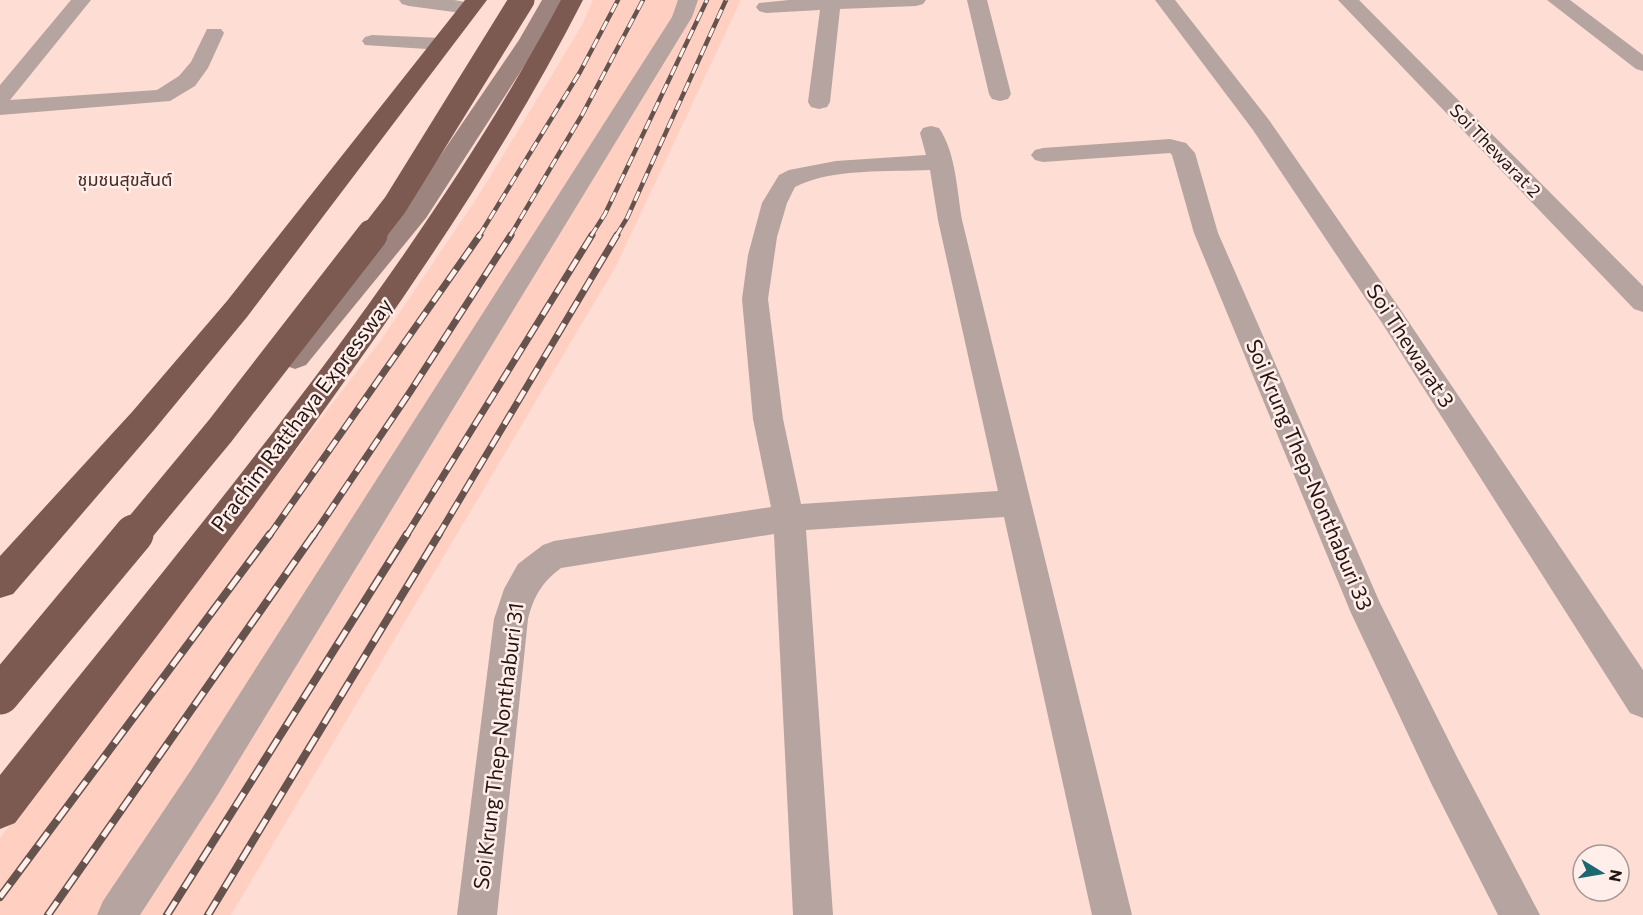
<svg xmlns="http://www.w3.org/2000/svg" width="1643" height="915" viewBox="0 0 1643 915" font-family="Commissioner,'Noto Sans Thai',sans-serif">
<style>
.built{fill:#ffcfc2}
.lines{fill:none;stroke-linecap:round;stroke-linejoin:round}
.street{fill:#b5a49f;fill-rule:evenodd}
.secondary{fill:#9d847e;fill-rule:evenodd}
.highway{fill:#7c5a51;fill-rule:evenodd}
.rail-far2-casing{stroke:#66534e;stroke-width:4.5}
.rail-far1-casing{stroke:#66534e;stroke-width:7}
.rail-casing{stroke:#66534e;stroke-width:8}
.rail-far2{stroke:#ffeeea;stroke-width:3;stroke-dasharray:10;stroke-linecap:butt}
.rail-far1{stroke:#ffeeea;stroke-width:4.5;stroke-dasharray:13;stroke-linecap:butt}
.rail{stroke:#ffeeea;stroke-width:5;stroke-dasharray:16;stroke-linecap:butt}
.highway-bridge-far2{stroke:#7c5a51;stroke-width:25}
.highway-bridge-far1{stroke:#7c5a51;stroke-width:31}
.highway-bridge{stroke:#7c5a51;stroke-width:39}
.labels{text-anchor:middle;stroke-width:5;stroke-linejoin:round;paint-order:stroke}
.far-street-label{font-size:18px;fill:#241613;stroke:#ffeeea}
.far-neighbourhood-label{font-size:18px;fill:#472921;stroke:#ffeeea}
.street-label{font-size:21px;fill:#241613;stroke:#ffeeea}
</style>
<rect width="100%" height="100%" fill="#fdddd4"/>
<path class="built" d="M593,0h148l-125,266 -385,649h-231v-77l381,-498 96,-142 104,-171z"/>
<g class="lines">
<path class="street" d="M71,0h20l-81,100 147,-10 22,-14 12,-14 16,-33h14l3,4 -16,35 -13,18 -25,15 -170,14v-30z
M399,0h55l22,4 3,4 -3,4 -7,2 -60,-8 -7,-2z
M678,0h20l-6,17 -475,779 -77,119h-43l6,-14 88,-131 481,-753z
M789,0h137l-3,4 -7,2 -76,3 -10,93 -3,5 -8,2 -8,-2 -3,-5 12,-92 -54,3 -7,-2 -3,-4 3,-4z
M967,0h20l24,94 -3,5 -8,2 -8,-2 -3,-5z
M1155,0h20l94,120 131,189 243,361v48l-13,-5 -248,-390 -129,-193z
M1338,0h21l284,286v26l-9,-3z
M1547,0h23l73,55v16l-7,-2z
M372,35l70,3 7,2 3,4 -3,4 -7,2 -77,-5 -3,-4 3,-4z
M931,126l8,2c17,25 18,63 23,92l170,695h-40l-88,-398 -198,13 27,385h-40l-19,-381 -213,34c-19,14 -27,28 -33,51l-31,296h-40l37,-296 10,-30 14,-25 25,-19 11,-4 217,-34 -18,-88 -11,-120 6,-44 14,-52 17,-28 10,-5 47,-9 90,-6 -6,-22 3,-5zM930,170l8,50 60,271 -197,13 -18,-85 -15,-120 9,-62 10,-34 8,-16c36,-19 95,-15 135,-17z
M1170,139l16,4 9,10 23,80 162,370 78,156 82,156h-42l-66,-130 -81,-172 -157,-380 -22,-78 -2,-2 -127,9 -8,-2 -4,-5 4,-5 8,-2z"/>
<path class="secondary" d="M542,0h22l-23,40 -115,178 -120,147 -11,4 -11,-4 -4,-8 4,-8 122,-143 113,-166z"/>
<path class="highway" d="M465,0h22l-240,317 -93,113 -141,164 -13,4v-42l132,-144 95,-111z
M561,0h22c-77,150 -171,288 -269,424 -97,135 -199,267 -299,399l-15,6v-54c198,-250 410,-493 561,-775z"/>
<g class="rail-far2-casing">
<path id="rail-far2" d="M479,236l101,-164 38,-72
M510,236l72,-121 61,-115
M591,236l14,-22 102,-214
M616,236l11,-18 99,-218"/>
</g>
<g class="rail-far1-casing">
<path id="rail-far1" d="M269,536l211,-301
M313,536l97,-144 101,-157
M406,536l186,-301
M438,536l179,-301"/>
</g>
<g class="rail-casing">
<path id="rail" d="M0,897l270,-363
M48,915l266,-381
M167,915l240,-381
M208,915l231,-381"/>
</g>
<use href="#rail-far2" class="rail-far2"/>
<use href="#rail-far1" class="rail-far1"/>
<use href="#rail" class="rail"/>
<path class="highway-bridge-far2" d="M371,236l24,-31 127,-205"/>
<path class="highway-bridge-far1" d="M133,536l87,-105 152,-196"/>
<path class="highway-bridge" d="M0,695l134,-161"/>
</g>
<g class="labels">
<g class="far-street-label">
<text transform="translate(1495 151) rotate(46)" y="6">Soi Thewarat 2</text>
</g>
<g class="far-neighbourhood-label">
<text x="125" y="186">ชุมชนสุขสันต์</text>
</g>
<g class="street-label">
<text transform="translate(1410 346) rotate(57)" y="7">Soi Thewarat 3</text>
<text transform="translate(302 415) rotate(-53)" y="7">Prachim Ratthaya Expressway</text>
<text transform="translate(1309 475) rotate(67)" y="7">Soi Krung Thep-Nonthaburi 33</text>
<text transform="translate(499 746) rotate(-83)" y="7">Soi Krung Thep-Nonthaburi 31</text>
</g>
</g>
<g transform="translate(1601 873) rotate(101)"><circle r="28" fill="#ffeeea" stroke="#a79894" stroke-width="1.5"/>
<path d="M0-4.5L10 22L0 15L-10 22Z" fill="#1c6870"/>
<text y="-9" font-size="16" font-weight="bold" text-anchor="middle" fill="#241613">N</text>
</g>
</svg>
